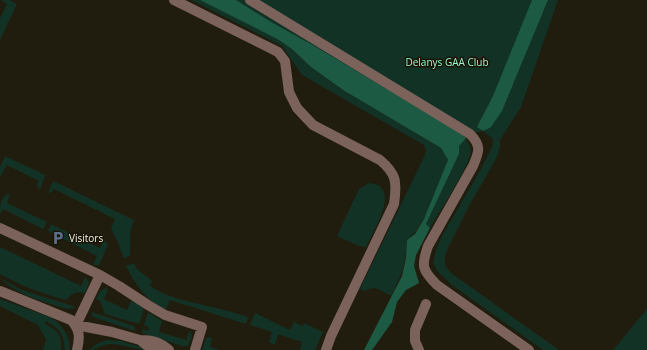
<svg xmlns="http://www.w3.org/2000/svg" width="647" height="350" viewBox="0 0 647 350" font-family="'Open Sans',sans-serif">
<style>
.green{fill:#123225}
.forest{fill:#1c5a43}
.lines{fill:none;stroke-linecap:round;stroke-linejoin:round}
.minor{stroke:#7b635b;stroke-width:10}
.labels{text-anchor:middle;stroke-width:3;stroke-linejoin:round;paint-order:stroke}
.park-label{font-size:10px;fill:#9af6ce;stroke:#181406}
.poi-label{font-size:10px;fill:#f4f1e8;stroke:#181406;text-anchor:start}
</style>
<rect width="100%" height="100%" fill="#211d0e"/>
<path class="green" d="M1,0h8l8,4 -17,36v-22l7,-14z
M191,0h9l79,40 14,10 18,17 32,23 98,58 7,12 -2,7c-10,23 -19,57 -39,73 -1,24 -5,34 -16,56 -8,-4 -17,-12 -25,-5l-6,-2 65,-134 1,-5 -2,-5 -122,-70 -20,-29z
M236,0h303l-37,111 46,-111h10l-37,107 -21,33v7l-3,10 -28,49 -21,42 -3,8v9l6,8 108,77h-16l-91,-65 -15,-14 -4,-9 3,-12 6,-14 40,-69 10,-20 1,-8 -10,-8 -13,3 -4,4c1,4 4,8 5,12 1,13 -33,64 -41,78l-4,-4 33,-70 -148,-110 -38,-21z
M5,156l40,19 -1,2h1l-5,12 -2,-1 -1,-4 2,-3 -32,-16 -7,12v-10z
M53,181l81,39 -4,12v23l-6,4 -6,-17 -7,-13 4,-10 -61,-30 -2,3 -4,1z
M369,183c34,2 4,48 -3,64l-7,-1 -22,-10 22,-47z
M7,194h3l-3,9 40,19 -4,7 -40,-20 -3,5c0,-8 0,-15 7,-20z
M51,224l49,24 4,-8 4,4 -1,3 -8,18h-6l4,-9 -49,-25z
M0,247l81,39 4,-9 4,5 -4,11c-9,-2 -13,0 -19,7 -23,-6 -45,-14 -66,-26z
M134,263l3,6 15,12 -2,5c23,15 49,17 74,24 8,2 16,4 24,7l-2,7 -76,-24 -4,9c-18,-5 -32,-27 -40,-43z
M0,278l22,12 51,16 2,2 -8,1c-23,-7 -50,-14 -67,-31z
M106,288l2,1 -4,10 23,11 5,-11 12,10 -5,15 -34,-10 -5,-13 -4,-2 4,-8z
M0,299l52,19c11,8 18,18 18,32h-5c-1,-16 -5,-21 -19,-29l-1,3c13,7 17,10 16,26h-18l3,-10 -8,-15 -38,-19z
M647,309v41h-34z
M92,312l42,14 1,5 -42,-14 -2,-4z
M148,312l14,9 -3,11 27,8 3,-8h2l1,4 -4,10h-6l-40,-13 1,-4 5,2 1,-3 -5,-3z
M255,313l35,17 4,-8 9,4 1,-3 19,9 -8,18h-15l2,-8 -24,-8 -3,11 -6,-3 3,-10 -22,-7z
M209,337l3,1 -2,9 10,3h-18l4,-12z
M108,340l13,1 26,8c-12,1 -24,-5 -37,-5 -8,0 -13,6 -21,6l9,-7z"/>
<path class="forest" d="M200,0h36l37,23 38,21 148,88 7,6 -7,8v8l-33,70 4,4 -14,27 -2,11 5,17 -13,7 -9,12 -5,20 -20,28h-8l38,-74 4,-18 1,-18 8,-6 9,-15 24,-59 -7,-12 -98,-58 -32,-23 -18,-17 -14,-10z
M532,0h16l-46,111 -11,16 -8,4 -6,-4 16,-31z"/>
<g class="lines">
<path class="minor" d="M174,0l104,52 7,9 4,31 8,16 16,17 67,35c17,14 17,23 14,44l-63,132 -5,14
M250,0l220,134c12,12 9,18 3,32l-45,80c-7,20 -6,24 9,39l92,65
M0,228l100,47 19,11 29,19 17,10 37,12 -7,23
M100,275l-24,50 36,7 28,8
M0,291l71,29c9,10 9,17 6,30
M160,350l-14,-5 -6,-5c12,0 20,2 29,10
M419,350l-4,-9v-11l11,-26"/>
</g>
<defs>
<g id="parking-bare" transform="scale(1.08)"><path d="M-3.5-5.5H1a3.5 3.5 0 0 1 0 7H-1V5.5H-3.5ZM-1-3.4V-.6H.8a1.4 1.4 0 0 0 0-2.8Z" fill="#5c6f8a" stroke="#181406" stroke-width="2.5" paint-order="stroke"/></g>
</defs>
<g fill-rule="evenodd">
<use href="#parking-bare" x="58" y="238"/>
</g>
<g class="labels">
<g class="park-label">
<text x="447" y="66">Delanys GAA Club</text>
</g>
<g class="poi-label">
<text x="69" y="242">Visitors</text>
</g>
</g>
</svg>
